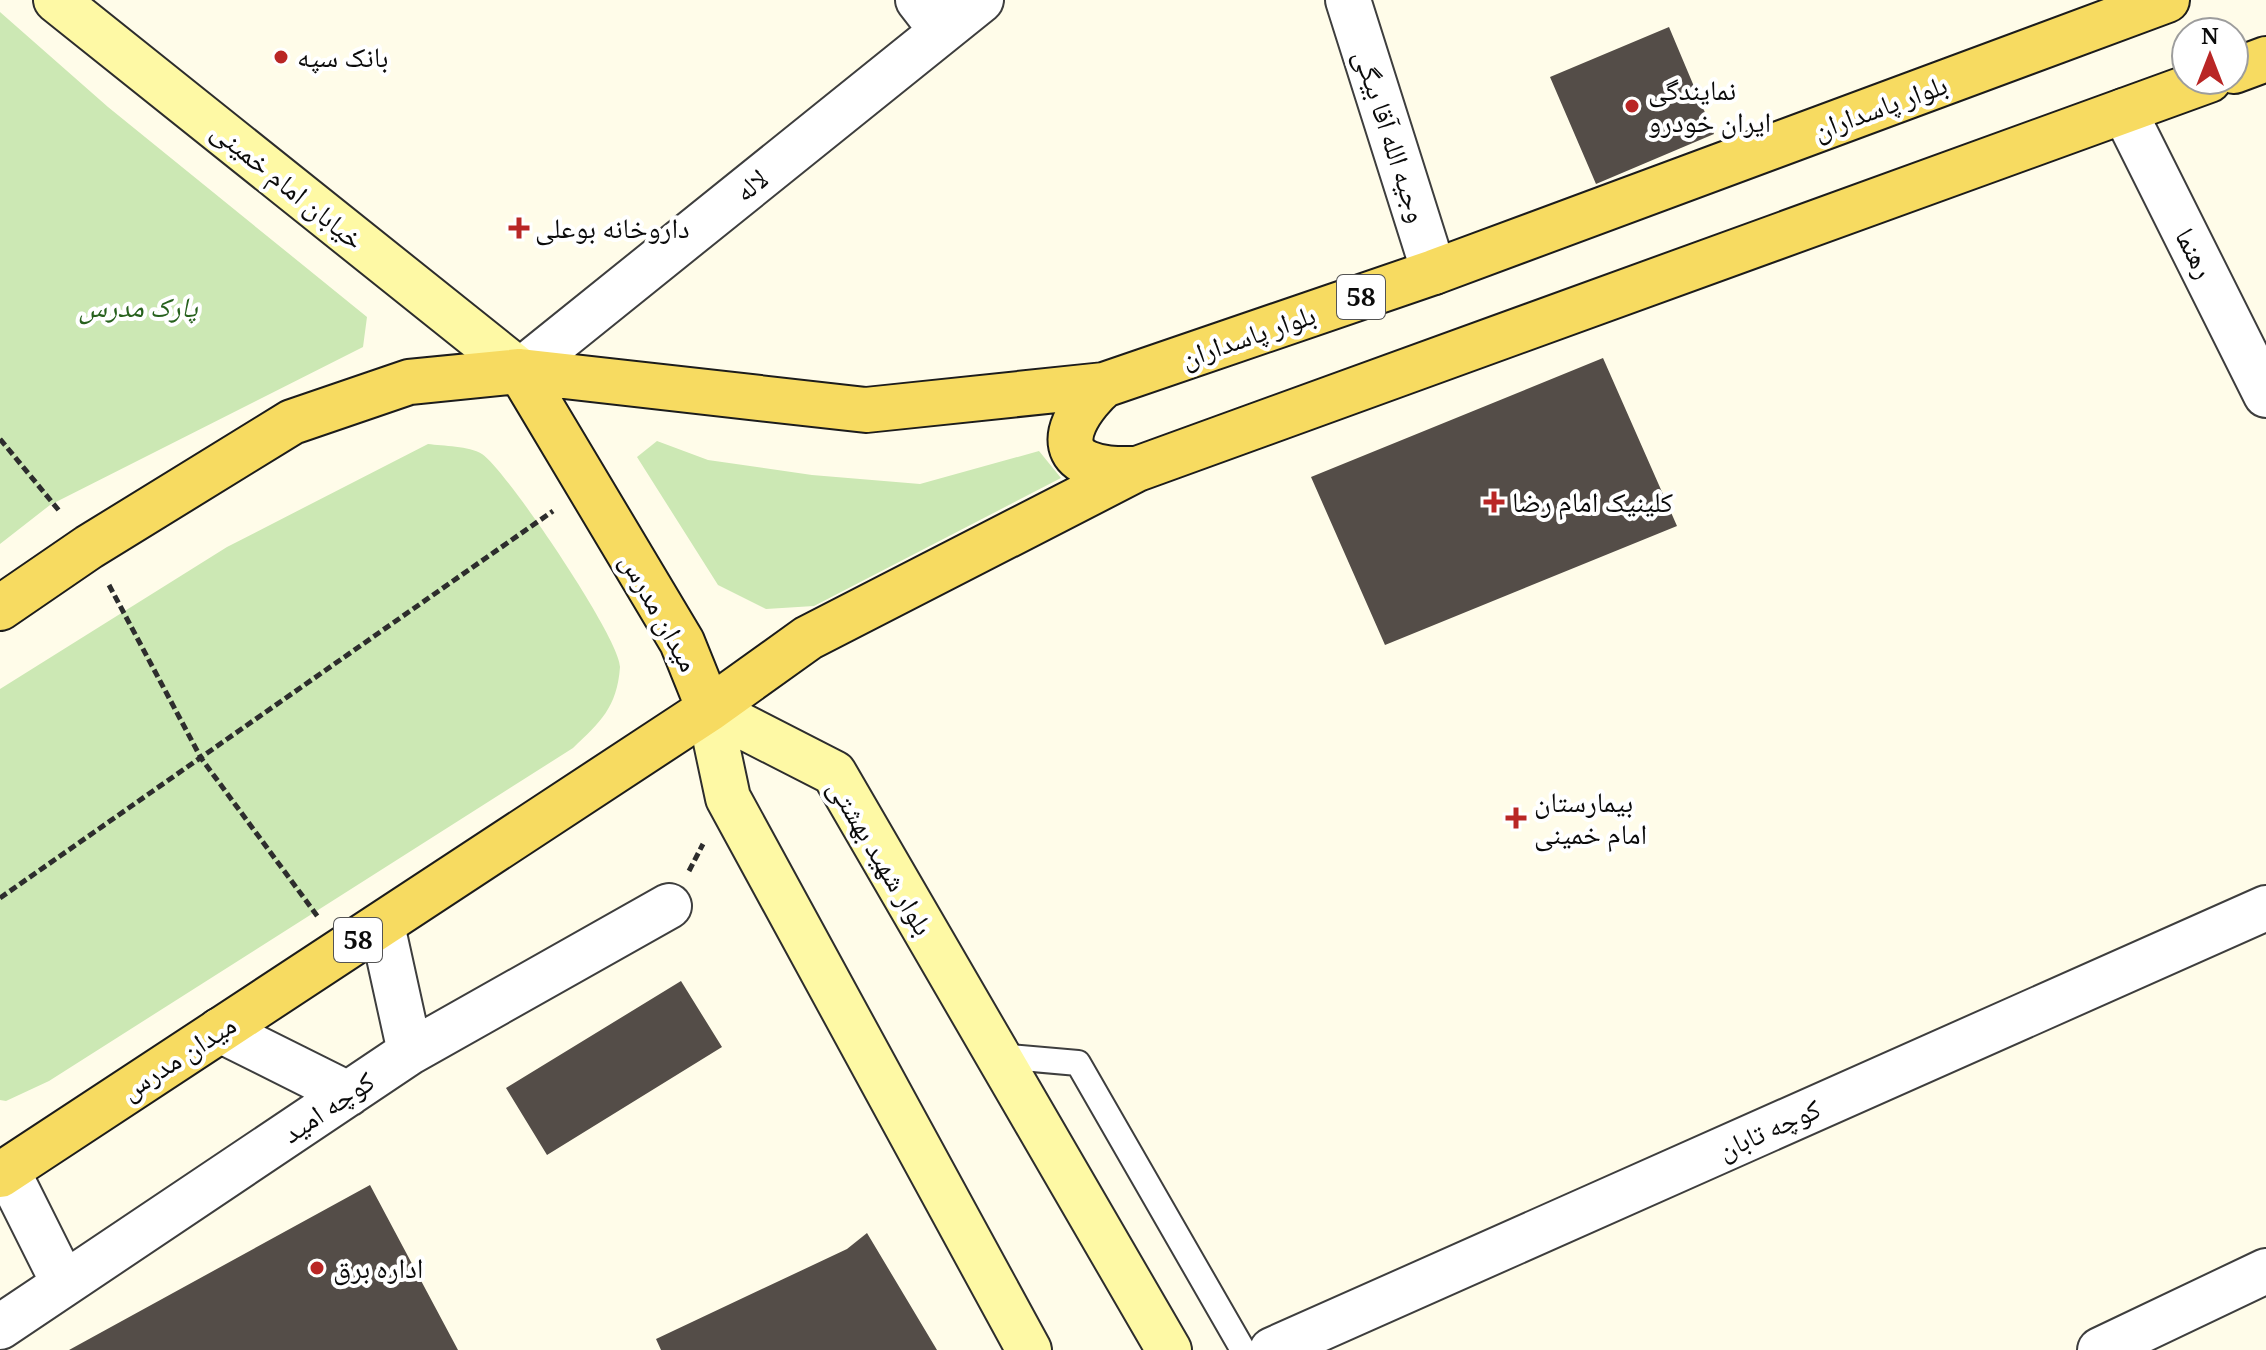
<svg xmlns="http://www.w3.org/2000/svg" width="2266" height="1350" viewBox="0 0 2266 1350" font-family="Georgia,'Noto Naskh Arabic',serif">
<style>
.green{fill:#cce8b4}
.building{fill:#544d48}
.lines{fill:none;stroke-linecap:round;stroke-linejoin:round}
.service-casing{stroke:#3e3e3e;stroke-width:28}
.minor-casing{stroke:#3e3e3e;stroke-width:48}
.tertiary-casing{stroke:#3e3e3e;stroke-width:48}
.secondary-casing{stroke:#2d2d2d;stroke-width:48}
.primary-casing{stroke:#1c1c1c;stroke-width:48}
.path{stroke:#2d2d2d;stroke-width:5;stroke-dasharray:8 4;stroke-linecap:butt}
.service{stroke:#fff;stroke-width:24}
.minor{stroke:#fff;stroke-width:44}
.tertiary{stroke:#fff;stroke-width:44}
.secondary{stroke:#fef9a5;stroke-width:44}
.primary{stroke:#f7db61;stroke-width:44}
.poi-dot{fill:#b92625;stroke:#fff;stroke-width:3}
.labels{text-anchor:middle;stroke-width:8;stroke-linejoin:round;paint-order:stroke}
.shield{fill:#fff;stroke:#545454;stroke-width:2}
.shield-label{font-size:26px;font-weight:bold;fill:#0b0b0b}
.poi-label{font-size:28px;fill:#0b0b0b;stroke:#fff;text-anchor:start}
.street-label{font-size:28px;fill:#0b0b0b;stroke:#fff}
.park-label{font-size:28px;font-style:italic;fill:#27611d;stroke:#fff}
</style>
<rect width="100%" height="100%" fill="#fffce9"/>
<path class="green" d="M0,12l108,95 259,210 -4,30 -313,158 -50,39z
M657,441l51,19 104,15 108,9 119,-33 22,27 -247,128 -48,3 -48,-24 -81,-128z
M428,444c15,2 41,2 54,10 25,17 139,186 138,213 -3,41 -20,55 -47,81l-524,333 -43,20 -6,-1v-411l227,-142z"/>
<path class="building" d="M1669,27l45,107 -118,50 -46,-107z
M1603,358l74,168 -292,119 -74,-168z
M681,981l41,66 -175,108 -41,-67z
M370,1185l88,165h-389z
M867,1233l70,117h-276l-5,-11 191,-90z"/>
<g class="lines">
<g class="service-casing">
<path id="service" d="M998,1056l80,7 165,287"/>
</g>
<g class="minor-casing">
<path id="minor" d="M918,0l24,31
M2124,111l142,284
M520,371l461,-371
M382,925l28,127
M220,1030l128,64
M7,1170l57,114
M0,1327l410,-275 259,-146
M1272,1350l994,-442
M2100,1350l166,-79"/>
</g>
<g class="tertiary-casing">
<path id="tertiary" d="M1348,0l86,272"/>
</g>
<g class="secondary-casing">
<path id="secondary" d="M56,0l464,371
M709,709l125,64 335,577
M709,709l19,89 301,552"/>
</g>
<g class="primary-casing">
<path id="primary" d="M2234,71l32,-12
M520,371l162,271 27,67
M1104,385c-18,15 -55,60 -17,78 16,7 33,6 50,6
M0,608l89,-61 203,-125 117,-40 111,-11 346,39 238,-25 330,-113 733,-272
M0,1175l709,-466 99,-71 329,-169 1072,-389"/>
</g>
<path class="path" d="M0,439l61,74
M109,585l92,173 117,159
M689,871l14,-27
M0,898l553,-387"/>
<use href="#service" class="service"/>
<use href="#minor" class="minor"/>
<use href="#tertiary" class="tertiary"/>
<use href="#secondary" class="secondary"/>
<use href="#primary" class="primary"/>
</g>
<g class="poi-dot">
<circle cx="281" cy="57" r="8"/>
<circle cx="1632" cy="106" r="8"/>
<path d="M515 216h8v8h8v8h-8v8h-8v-8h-8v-8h8z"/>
<path d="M1490 490h8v8h8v8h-8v8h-8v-8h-8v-8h8z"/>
<path d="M1512 806h8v8h8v8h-8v8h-8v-8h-8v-8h8z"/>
<circle cx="317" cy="1268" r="8"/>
</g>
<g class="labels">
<g class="shield">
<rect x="1337" y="275" width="48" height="44" rx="6"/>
<rect x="334" y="918" width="48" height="44" rx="6"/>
</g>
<g class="shield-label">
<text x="1361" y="306">58</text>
<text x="358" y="949">58</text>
</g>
<g class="poi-label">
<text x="297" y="67">بانک سپه</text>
<text x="1648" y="100">نمایندگی<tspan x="1648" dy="32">ایران خودرو</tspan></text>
<text x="535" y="238">داروخانه بوعلی</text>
<text x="1512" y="512">کلینیک امام رضا</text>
<text x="1534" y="812">بیمارستان<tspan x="1534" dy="32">امام خمینی</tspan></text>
<text x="333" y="1278">اداره برق</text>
</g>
<g class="street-label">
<text transform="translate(1880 107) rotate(-20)" y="10">بلوار پاسداران</text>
<text transform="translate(1391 136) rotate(72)" y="10">وجیه الله آقا بیگی</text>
<text transform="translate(288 185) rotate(39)" y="10">خیابان امام خمینی</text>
<text transform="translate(751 185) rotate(-39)" y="10">لاله</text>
<text transform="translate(2195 253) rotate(63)" y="10">رهنما</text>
<text transform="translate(1248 336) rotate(-19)" y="10">بلوار پاسداران</text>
<text transform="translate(660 612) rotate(61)" y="10">میدان مدرس</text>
<text transform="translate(881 857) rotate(59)" y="10">بلوار شهید بهشتی</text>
<text transform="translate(178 1057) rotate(-33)" y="10">میدان مدرس</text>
<text transform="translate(328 1107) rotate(-34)" y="10">کوچه امید</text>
<text transform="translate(1769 1129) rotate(-24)" y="10">کوچه تابان</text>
</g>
<g class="park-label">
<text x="138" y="317">پارک مدرس</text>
</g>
</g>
<g transform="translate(2210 56)"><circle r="38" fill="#ffffff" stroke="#9d9d9d" stroke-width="2"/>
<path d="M0-6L14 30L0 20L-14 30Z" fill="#b92625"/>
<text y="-12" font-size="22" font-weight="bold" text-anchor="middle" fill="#0b0b0b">N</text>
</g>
</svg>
